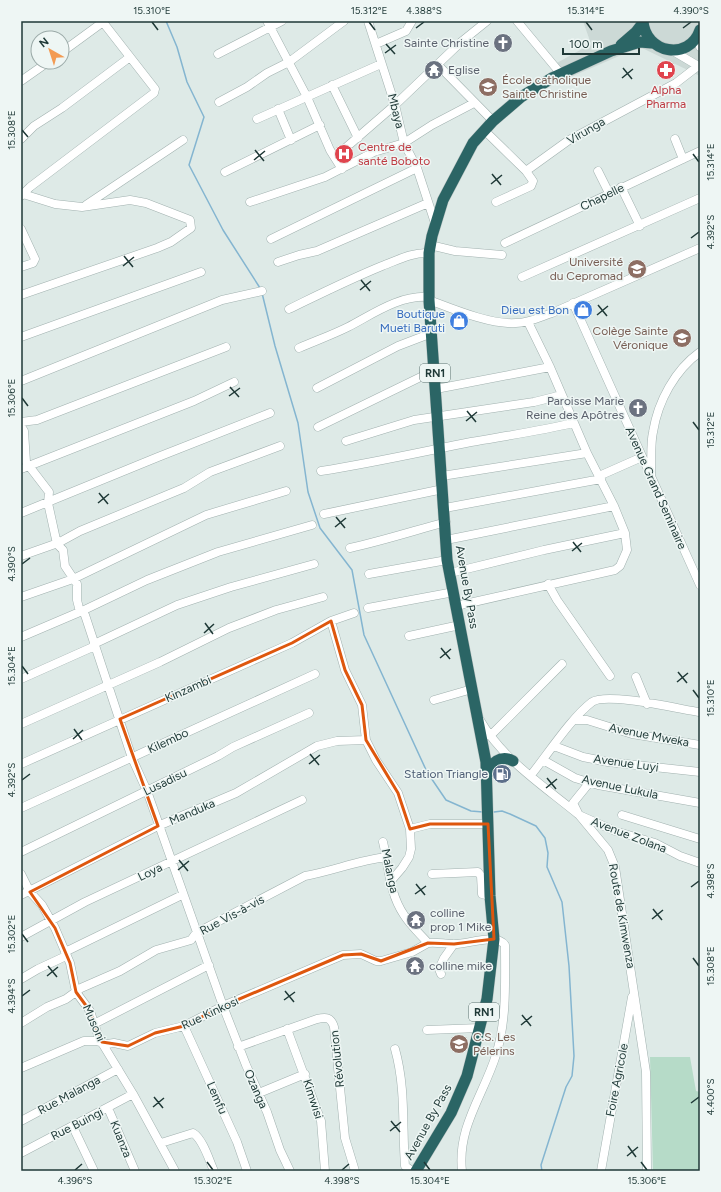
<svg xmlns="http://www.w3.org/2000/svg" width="721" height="1192" viewBox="0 0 721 1192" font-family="Figtree,sans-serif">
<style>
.built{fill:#ccd9d6}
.green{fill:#b6dbc8}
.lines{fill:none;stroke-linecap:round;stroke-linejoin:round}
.stream{stroke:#84b5d0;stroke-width:1.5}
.minor-casing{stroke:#a1b1af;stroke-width:9}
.highway-casing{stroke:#bcc4c3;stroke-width:12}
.minor{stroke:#fff;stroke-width:8}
.highway{stroke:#2b6565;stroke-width:11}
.marked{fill:none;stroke:#de570e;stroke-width:3;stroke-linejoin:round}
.ticks{fill:none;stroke:#1f3937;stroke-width:1.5}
.labels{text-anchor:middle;stroke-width:3;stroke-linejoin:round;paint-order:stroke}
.shield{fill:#eef6f4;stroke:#5d7270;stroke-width:1}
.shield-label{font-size:11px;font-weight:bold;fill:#1f3937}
.worship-label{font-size:12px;fill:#5b616d;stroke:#eef6f4;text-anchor:start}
.education-label{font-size:12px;fill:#785e54;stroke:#eef6f4;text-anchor:start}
.health-label{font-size:12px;fill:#be3a42;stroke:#eef6f4}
.street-label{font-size:12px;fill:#1f3937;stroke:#eef6f4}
.shop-label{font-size:12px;fill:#366cbe;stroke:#eef6f4;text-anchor:end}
.service-label{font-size:12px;fill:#4e5e75;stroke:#eef6f4;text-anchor:end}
.neatline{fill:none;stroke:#1f3937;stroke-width:1.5}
.ticks-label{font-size:10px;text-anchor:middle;fill:#1f3937}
</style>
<rect width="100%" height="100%" fill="#deeae7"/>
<path class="built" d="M583,21h117v55l-60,-29 -74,32 -11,-15 36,-20z"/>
<path class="green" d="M650,1057h40l6,34 4,1v79h-47z"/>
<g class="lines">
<path class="stream" d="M166,21l11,26 10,35 17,35 -15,48 34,65 37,58
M262,293l13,53 23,77 10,69 12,36 32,42 12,65 63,137 19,28 25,11 12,1
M494,812l8,-1 8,3 26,12 9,12 3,15 -1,14 15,35 7,64 5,90 -2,20 -6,11 -25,78 1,6"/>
<g class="minor-casing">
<path id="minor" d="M267,21l40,76 23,53 12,19
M368,21l27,84 9,38 13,25 18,55
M517,21l44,53
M699,34l1,13
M376,44l30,-13 6,-10
M673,51l27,16
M62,52l41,-30
M218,54l64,-33
M438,65l55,56
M21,81l27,-19
M332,85l26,53
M219,102l28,-15 20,-14 22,-11 55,-41
M278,109l13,31
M257,119l124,-55
M484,130l42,41 43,-31 107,-57 22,-17
M21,139l13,-13 28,-18 68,-51
M675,139l8,20
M335,157l60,-52 66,-63 26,-21
M598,171l11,22
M225,172l95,-47
M621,187l19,39
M21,196l9,-9 124,-94 1,-4 -53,-68
M250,202l75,-25 49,-25 30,-9 28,-18 42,-22
M496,202l35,-16 2,-5 -7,-10
M86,205l97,-65
M21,229l14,30 -2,4 -12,4
M271,239l146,-71
M505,243l195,-92
M430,245l25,6 47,4
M278,262l21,-7 18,-4 111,-48
M522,277l178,-79
M21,295l136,-47 14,-6 20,-14 -1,-8 -44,-17 -16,-3 -48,7 -27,-3 -32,-10
M429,300c24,9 62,25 87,23 13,0 24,-6 36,-10l148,-65
M573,303l127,282
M289,309c31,-15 61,-30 93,-43 16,-6 30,-14 47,-13
M21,337l180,-65
M299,348c16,-7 33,-13 49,-21 25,-13 51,-32 81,-30
M21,381l201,-81 40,-9
M317,388l81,-42 34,-13
M436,389l114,-22
M21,422l16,-2 189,-73
M21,426l3,5 2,31 23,30 -1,11 9,41 6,6 2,16 12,18v16l2,8 6,7 47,143 15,33 76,215 23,59 21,47 13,38 10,21
M318,427l117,-57
M346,441l68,-21 120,-18 28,-7
M21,469l173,-68 40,-19
M321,471c51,-8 100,-19 150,-29 34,-6 69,-11 102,-19
M651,475c1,-14 -1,-29 2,-43 5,-31 22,-62 47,-80
M442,476l145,-23
M599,476l43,-19
M445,508l156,-29
M21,513l137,-56 112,-44
M324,514l119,-25
M446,540l168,-34
M350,548c32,-7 63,-17 96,-26
M21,556l37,-13 22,-12 104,-43 26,-16 70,-26
M450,573l94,-23 81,-17
M369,574l78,-14
M548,584l9,16 53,76
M21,597l52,-18 133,-64 80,-24
M456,606l159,-36 5,-4 7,-16 -2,-17 -11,-27 -27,-53 -37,-86 -22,-45
M368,608l86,-16
M331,621l14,49 17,35 4,35 10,20 22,33 12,36 1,20 -2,8 -7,11 -12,14
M409,636l51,-11
M21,637l61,-26 65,-31 71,-28 94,-27
M94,644l83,-39 54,-18 83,-23
M636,677l11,27
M21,679l74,-33
M434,700l38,-11
M480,720c23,40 64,66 99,95l29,35 7,17 31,205 1,99
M575,720h12l45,14 68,11
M21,724l139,-62 69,-34 47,-18 47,-13
M490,736l72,-72
M554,746l29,11 25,5 92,10
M543,760l32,18 23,7 102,18
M21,764l271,-121 39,-22 23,-8
M531,775c17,-21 40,-57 61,-73 15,-10 87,7 107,10
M590,782l-17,21 6,12 36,16 40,12 25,13 20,7
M21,808l294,-134
M622,815l78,24
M410,829l20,-5h58
M383,842c6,25 6,51 21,73 6,10 16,19 24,28 9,-1 16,1 25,1 14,1 43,-12 52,1 0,36 2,75 -9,110 -12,39 -39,72 -34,116
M21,852l197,-96 15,-9 76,-34
M21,874l9,18 12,13 13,23 15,35 6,29 14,19 9,27 34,56 42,77
M432,874l46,-2 3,4 1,18 8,2
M21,895l137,-69 78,-33 81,-47 20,-5 29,-1
M21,937l64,-35 217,-102
M65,952l117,-57
M441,974l-2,-5 5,-11 10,-14
M21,979l17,-10 28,-13
M21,1023l26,-16 19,-8 15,-11 39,-17 36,-21 35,-10 5,-7 109,-57c28,-5 54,-16 82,-19
M94,1024l115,-59
M184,1026l53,116 10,29
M287,1029l34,92 4,50
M427,1030l53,-2
M238,1047l79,-28c9,-2 14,-2 17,8l11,111 10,33
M395,1049c11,39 7,78 10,117l7,5
M21,1068l63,-27h12l11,3 7,-1 14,3 27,-13 29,-7 39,-20 120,-51 18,-1 15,7h5l31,-9 16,-9
M259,1093l46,-19
M108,1108l27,63
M21,1121l97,-52
M73,1127l21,44
M161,1143l32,-10c10,6 16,27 21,38
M21,1153l112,-59
M601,1171l31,-174"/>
</g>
<g class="highway-casing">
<path id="highway" d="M643,21c2,32 46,41 57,9
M621,45l15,-13 7,-9
M487,775c3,-12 14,-21 26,-14
M416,1171l35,-58 16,-37 20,-77 7,-60 -4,-43 -4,-134 -39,-202 -18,-260v-47l3,-17 11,-36 30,-57 20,-22 28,-24 31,-19 59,-27 29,-9 12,1"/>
</g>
<use href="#minor" class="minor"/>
<use href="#highway" class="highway"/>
</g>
<path class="marked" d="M331,621l14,49 17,35 4,35 32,53 12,36 20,-5h58l6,115 -40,5 -26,-1 -47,18 -20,-7 -18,1 -120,51 -39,20 -29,7 -27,13 -26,-4 -12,-31 -14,-19 -6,-29 -15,-35 -25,-36 128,-66 -38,-107 172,-76z"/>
<path class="ticks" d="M152,22l6,8M369,22l6,8M586,22l6,8M416,28l8,-6M683,28l8,-6M386,44l9,10M385,53l11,-8M623,68l9,11M622,78l11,-9M22,130l6,7M255,150l9,11M693,154l6,8M254,160l11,-9M492,174l9,11M491,184l11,-9M691,238l8,-6M124,256l9,11M123,266l11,-9M361,280l9,11M360,290l11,-9M598,305l9,11M597,315l11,-9M230,387l9,10M229,396l11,-8M22,398l6,8M467,411l9,11M466,421l11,-9M693,422l6,8M99,493l9,11M98,503l11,-9M336,517l9,11M335,527l11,-9M573,542l8,10M572,551l10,-8M22,564l8,-6M205,623l8,11M204,633l10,-9M441,648l9,11M440,658l11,-9M22,666l6,8M678,672l9,11M677,682l11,-9M693,690l6,8M74,729l8,11M73,739l10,-9M310,754l9,11M309,764l11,-9M547,778l9,11M22,780l8,-6M546,788l11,-9M179,860l9,11M178,870l11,-9M416,884l9,11M691,887l8,-6M415,894l11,-8M653,909l9,11M652,919l11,-9M22,934l6,8M693,958l6,8M48,966l9,11M47,976l11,-9M285,991l9,11M22,996l8,-6M284,1000l11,-8M522,1015l9,11M521,1025l11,-9M154,1097l9,11M691,1103l8,-6M153,1107l11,-9M391,1121l9,11M390,1131l11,-9M628,1146l8,11M627,1156l11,-9M207,1162l6,8M424,1162l6,8M641,1162l6,8M75,1170l7,-6M342,1170l7,-6"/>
<defs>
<g id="church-disc" transform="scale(1)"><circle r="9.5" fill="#6b7280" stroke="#eef6f4"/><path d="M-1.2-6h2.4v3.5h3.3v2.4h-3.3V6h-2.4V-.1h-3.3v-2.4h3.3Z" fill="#fff"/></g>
<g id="temple-disc" transform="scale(1)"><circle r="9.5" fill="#6b7280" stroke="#eef6f4"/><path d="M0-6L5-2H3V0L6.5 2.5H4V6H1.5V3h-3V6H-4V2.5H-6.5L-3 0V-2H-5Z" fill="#fff"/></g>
<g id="pharmacy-disc" transform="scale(1)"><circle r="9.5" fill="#e0444e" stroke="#eef6f4"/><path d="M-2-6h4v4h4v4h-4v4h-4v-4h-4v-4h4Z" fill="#fff"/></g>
<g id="school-disc" transform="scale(1)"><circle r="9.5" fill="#8d6e63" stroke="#eef6f4"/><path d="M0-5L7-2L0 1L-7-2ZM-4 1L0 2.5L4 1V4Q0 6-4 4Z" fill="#fff"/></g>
<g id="hospital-disc" transform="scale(1)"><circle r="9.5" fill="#e0444e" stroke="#eef6f4"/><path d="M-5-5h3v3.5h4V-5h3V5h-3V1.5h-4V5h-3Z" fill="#fff"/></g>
<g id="university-disc" transform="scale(1)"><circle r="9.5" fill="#8d6e63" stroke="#eef6f4"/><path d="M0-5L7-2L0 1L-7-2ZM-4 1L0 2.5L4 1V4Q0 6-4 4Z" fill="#fff"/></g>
<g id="shop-disc" transform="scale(1)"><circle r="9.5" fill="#3f7fe0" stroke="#eef6f4"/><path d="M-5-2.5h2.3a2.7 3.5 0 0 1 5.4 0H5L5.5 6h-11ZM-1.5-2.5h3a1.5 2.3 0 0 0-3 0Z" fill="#fff"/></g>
<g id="fuel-disc" transform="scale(1)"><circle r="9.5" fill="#5c6f8a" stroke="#eef6f4"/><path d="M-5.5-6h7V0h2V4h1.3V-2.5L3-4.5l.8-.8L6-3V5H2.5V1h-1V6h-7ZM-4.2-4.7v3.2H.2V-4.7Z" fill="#fff"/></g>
</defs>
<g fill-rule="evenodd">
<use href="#church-disc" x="503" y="43"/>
<use href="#temple-disc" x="434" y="70"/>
<use href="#pharmacy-disc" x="666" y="70"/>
<use href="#school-disc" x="488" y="87"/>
<use href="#hospital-disc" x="344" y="154"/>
<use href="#university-disc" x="637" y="269"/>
<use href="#shop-disc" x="583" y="310"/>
<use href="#shop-disc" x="459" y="321"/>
<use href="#school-disc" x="682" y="338"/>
<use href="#church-disc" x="638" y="408"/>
<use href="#fuel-disc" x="502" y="774"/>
<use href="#temple-disc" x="416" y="920"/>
<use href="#temple-disc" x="415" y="966"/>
<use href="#school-disc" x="459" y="1044"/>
</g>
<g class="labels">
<g class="shield">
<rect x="420" y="364" width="30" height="18" rx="3"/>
<rect x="469" y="1003" width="30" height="18" rx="3"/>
</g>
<g class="shield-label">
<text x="435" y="377">RN1</text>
<text x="484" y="1016">RN1</text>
</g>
<g class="worship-label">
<text x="489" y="47" text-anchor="end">Sainte Christine</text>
<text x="448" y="74">Eglise</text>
<text x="624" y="405" text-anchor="end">Paroisse Marie<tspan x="624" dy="14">Reine des Apôtres</tspan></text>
<text x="430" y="917">colline<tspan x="430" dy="14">prop 1 Mike</tspan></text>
<text x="429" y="970">colline mike</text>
</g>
<g class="education-label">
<text x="502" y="84">École catholique<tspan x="502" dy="14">Sainte Christine</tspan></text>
<text x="623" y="266" text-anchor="end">Université<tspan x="623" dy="14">du Cepromad</tspan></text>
<text x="668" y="335" text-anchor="end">Colège Sainte<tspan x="668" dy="14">Véronique</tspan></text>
<text x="473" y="1041">C.S. Les<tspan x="473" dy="14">Pélerins</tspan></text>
</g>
<g class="health-label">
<text x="666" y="94">Alpha<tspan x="666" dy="14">Pharma</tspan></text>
<text x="358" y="151" text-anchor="start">Centre de<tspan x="358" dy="14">santé Boboto</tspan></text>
</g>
<g class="street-label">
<text transform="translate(396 111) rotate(76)" y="4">Mbaya</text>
<text transform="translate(586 131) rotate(-30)" y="4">Virunga</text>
<text transform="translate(602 197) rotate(-26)" y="4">Chapelle</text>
<text transform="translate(656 488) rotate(66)" y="4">Avenue Grand Seminaire</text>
<text transform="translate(467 587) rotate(80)" y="4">Avenue By Pass</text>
<text transform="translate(188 689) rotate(-24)" y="4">Kinzambi</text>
<text transform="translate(649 735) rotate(11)" y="4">Avenue Mweka</text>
<text transform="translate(168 741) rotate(-25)" y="4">Kilembo</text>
<text transform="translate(626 763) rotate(8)" y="4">Avenue Luyi</text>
<text transform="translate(165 782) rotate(-26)" y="4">Lusadisu</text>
<text transform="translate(620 787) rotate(12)" y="4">Avenue Lukula</text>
<text transform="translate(192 812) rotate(-23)" y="4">Manduka</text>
<text transform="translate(629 835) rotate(21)" y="4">Avenue Zolana</text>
<text transform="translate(390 871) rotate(78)" y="4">Malanga</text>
<text transform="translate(150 872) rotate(-26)" y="4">Loya</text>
<text transform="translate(232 915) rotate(-28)" y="4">Rue Vis-à-vis</text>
<text transform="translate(622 916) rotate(80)" y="4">Route de Kimwenza</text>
<text transform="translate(210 1013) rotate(-25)" y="4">Rue Kinkosi</text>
<text transform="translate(94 1023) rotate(66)" y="4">Musoni</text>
<text transform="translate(337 1059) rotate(-96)" y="4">Révolution</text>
<text transform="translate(617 1080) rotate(-79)" y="4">Foire Agricole</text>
<text transform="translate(256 1089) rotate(66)" y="4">Ozanga</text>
<text transform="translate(69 1095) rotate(-28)" y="4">Rue Malanga</text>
<text transform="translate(217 1098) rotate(66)" y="4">Lemfu</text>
<text transform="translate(313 1099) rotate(72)" y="4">Kimwisi</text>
<text transform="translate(428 1122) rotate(-61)" y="4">Avenue By Pass</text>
<text transform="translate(77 1124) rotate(-27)" y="4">Rue Buingi</text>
<text transform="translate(121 1139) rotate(68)" y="4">Kuanza</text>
</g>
<g class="shop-label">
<text x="569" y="314">Dieu est Bon</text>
<text x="445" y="318">Boutique<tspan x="445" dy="14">Mueti Baruti</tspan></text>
</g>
<g class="service-label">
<text x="488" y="778">Station Triangle</text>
</g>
</g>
<rect width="721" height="1192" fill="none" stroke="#eef6f4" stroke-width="44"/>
<g transform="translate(50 50) rotate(321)"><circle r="19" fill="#eef6f4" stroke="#9baaa8"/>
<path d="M0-3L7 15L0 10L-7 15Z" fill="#f39b53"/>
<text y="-6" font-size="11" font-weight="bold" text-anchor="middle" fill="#1f3937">N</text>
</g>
<path d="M563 48v6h76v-6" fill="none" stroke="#1f3937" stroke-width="2"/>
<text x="569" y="48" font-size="12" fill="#1f3937" stroke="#eef6f4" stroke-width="3" paint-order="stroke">100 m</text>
<rect x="22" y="22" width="677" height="1148" class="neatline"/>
<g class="ticks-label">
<text x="152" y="14">15.310°E</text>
<text x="369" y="14">15.312°E</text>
<text x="424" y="14">4.388°S</text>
<text x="586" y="14">15.314°E</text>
<text x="691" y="14">4.390°S</text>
<text transform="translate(11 130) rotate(-90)" y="4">15.308°E</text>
<text transform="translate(710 162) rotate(-90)" y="4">15.314°E</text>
<text transform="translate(710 232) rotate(-90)" y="4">4.392°S</text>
<text transform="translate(11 398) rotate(-90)" y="4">15.306°E</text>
<text transform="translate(710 430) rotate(-90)" y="4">15.312°E</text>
<text transform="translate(11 564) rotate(-90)" y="4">4.390°S</text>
<text transform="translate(11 666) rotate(-90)" y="4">15.304°E</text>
<text transform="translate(710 698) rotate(-90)" y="4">15.310°E</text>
<text transform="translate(11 780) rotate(-90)" y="4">4.392°S</text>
<text transform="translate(710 881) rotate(-90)" y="4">4.398°S</text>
<text transform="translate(11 934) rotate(-90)" y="4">15.302°E</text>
<text transform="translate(710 966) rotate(-90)" y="4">15.308°E</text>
<text transform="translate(11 996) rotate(-90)" y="4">4.394°S</text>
<text transform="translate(710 1097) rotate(-90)" y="4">4.400°S</text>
<text x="75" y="1184">4.396°S</text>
<text x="213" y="1184">15.302°E</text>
<text x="342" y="1184">4.398°S</text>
<text x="430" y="1184">15.304°E</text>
<text x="647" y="1184">15.306°E</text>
</g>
</svg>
